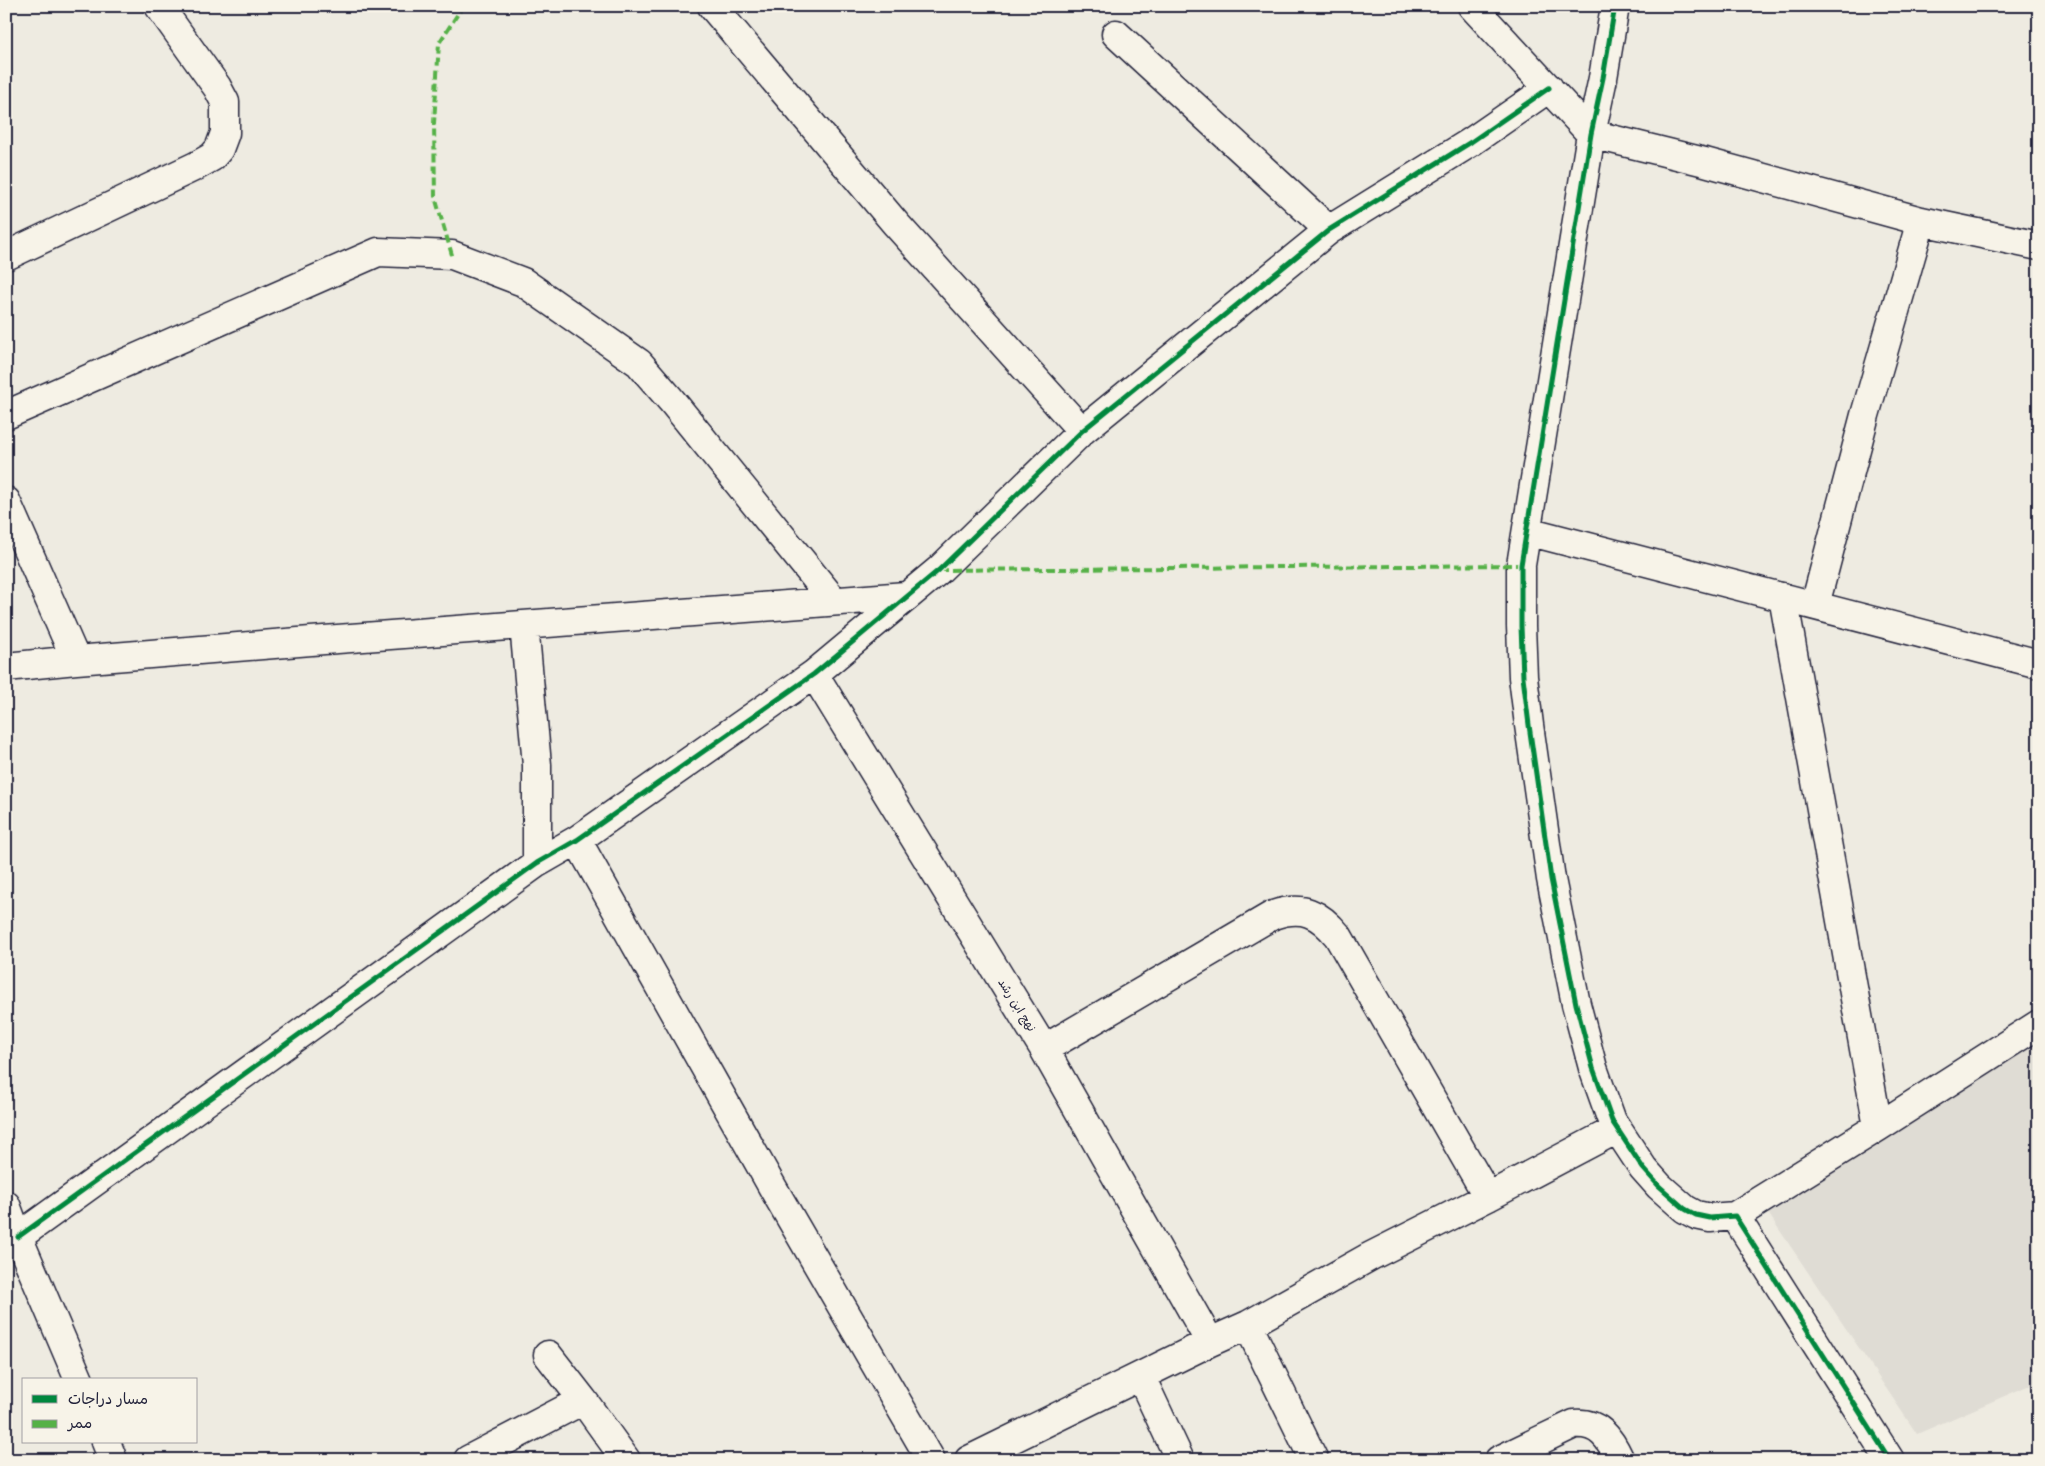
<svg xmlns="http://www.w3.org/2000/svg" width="2045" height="1466" viewBox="0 0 2045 1466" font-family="'Playpen Sans','Playpen Sans Arabic',sans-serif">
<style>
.built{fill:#dfdcd4}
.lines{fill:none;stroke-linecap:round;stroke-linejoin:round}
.minor-casing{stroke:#22223b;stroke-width:31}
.tertiary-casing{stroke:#22223b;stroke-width:31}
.minor{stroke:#f7f3e8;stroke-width:28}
.tertiary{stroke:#f7f3e8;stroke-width:28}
.quiet{stroke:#55b146;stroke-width:4;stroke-dasharray:8 4;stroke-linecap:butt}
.cycleway-casing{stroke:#f7f3e8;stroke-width:8}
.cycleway{stroke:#00873e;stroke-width:5}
.labels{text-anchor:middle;stroke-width:4;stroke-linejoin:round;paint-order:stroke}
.street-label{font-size:12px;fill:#22223b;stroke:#f7f3e8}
</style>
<rect width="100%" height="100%" fill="#eeebe1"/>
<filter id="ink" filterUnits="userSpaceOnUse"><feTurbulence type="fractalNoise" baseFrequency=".02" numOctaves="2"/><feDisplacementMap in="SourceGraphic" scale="10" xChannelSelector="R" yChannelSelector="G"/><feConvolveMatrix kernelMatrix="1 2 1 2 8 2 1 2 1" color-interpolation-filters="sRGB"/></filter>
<g filter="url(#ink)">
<path class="built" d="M2039,1031v350l-122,53 -153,-227z"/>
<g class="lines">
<g class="minor-casing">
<path id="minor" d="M712,6l184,218 186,207
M1472,6l119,128 114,28 216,59 118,25
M1615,6l-12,72 -12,56 -70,431v61l2,51 6,48 22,154 25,125 17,64 19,53 31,47 16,18 26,23 11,6 14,3 25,-2 155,244
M1116,34l213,196
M6,256l190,-90 16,-9 7,-8 6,-16v-31l-8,-15 -58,-81
M6,415l372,-163 74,3 71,27 116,81 32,37 163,201
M6,501l70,159
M1527,531l512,133
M1783,597l95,530
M1815,605l50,-190 56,-194
M524,625l13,140v98
M6,667l70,-7 235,-19 595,-45
M814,674l230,375 166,293
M577,840l196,348 158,272
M1044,1049l229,-134c30,-10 46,-2 65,21l150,261
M1735,1216l143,-89 161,-103
M18,1237l519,-374 40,-23 237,-166 125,-104 143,-139 247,-201 142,-88 78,-54
M1248,1325l66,135
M548,1355l35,45 43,60
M1141,1377l39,83
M468,1460l115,-60
M969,1460l241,-118 38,-17 123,-69 117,-59 129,-68
M1499,1460l75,-36c25,-2 36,14 46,36"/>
</g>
<g class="tertiary-casing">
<path id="tertiary" d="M6,1205l12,32 61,143
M106,1442l7,18"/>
</g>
<use href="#minor" class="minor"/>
<use href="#tertiary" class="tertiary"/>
<path class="quiet" d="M452,255l-17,-58 -1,-74 5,-80 24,-37
M939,570l582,-5"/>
<g class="cycleway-casing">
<path id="cycleway" d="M1615,6l-12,72 -12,56 -70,431v61l2,51 6,48 22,154 25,125 17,64 19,53 31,47 16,18 26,23 11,6 14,3 25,-2 155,244
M18,1237l519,-374 40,-23 237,-166 125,-104 143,-139 247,-201 142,-88 78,-54"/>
</g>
<use href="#cycleway" class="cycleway"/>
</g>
</g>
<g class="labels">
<g class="street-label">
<text transform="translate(1017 1005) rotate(58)" y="4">نهج ابن رشد</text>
</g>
</g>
<rect width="2045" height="1466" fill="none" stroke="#f7f3e8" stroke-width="25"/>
<rect x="12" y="12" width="2020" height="1441" fill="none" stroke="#22223b" stroke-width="2" filter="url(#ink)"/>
<rect x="22" y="1378" width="175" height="65" fill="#f7f3e8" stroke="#a29fa3"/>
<rect x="32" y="1395" width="25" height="8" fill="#00873e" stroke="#a29fa3"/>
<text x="68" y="1404" font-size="15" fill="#22223b">مسار دراجات</text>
<rect x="32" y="1420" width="25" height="8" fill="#55b146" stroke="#a29fa3"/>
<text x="68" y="1428" font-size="15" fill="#22223b">ممر</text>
</svg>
